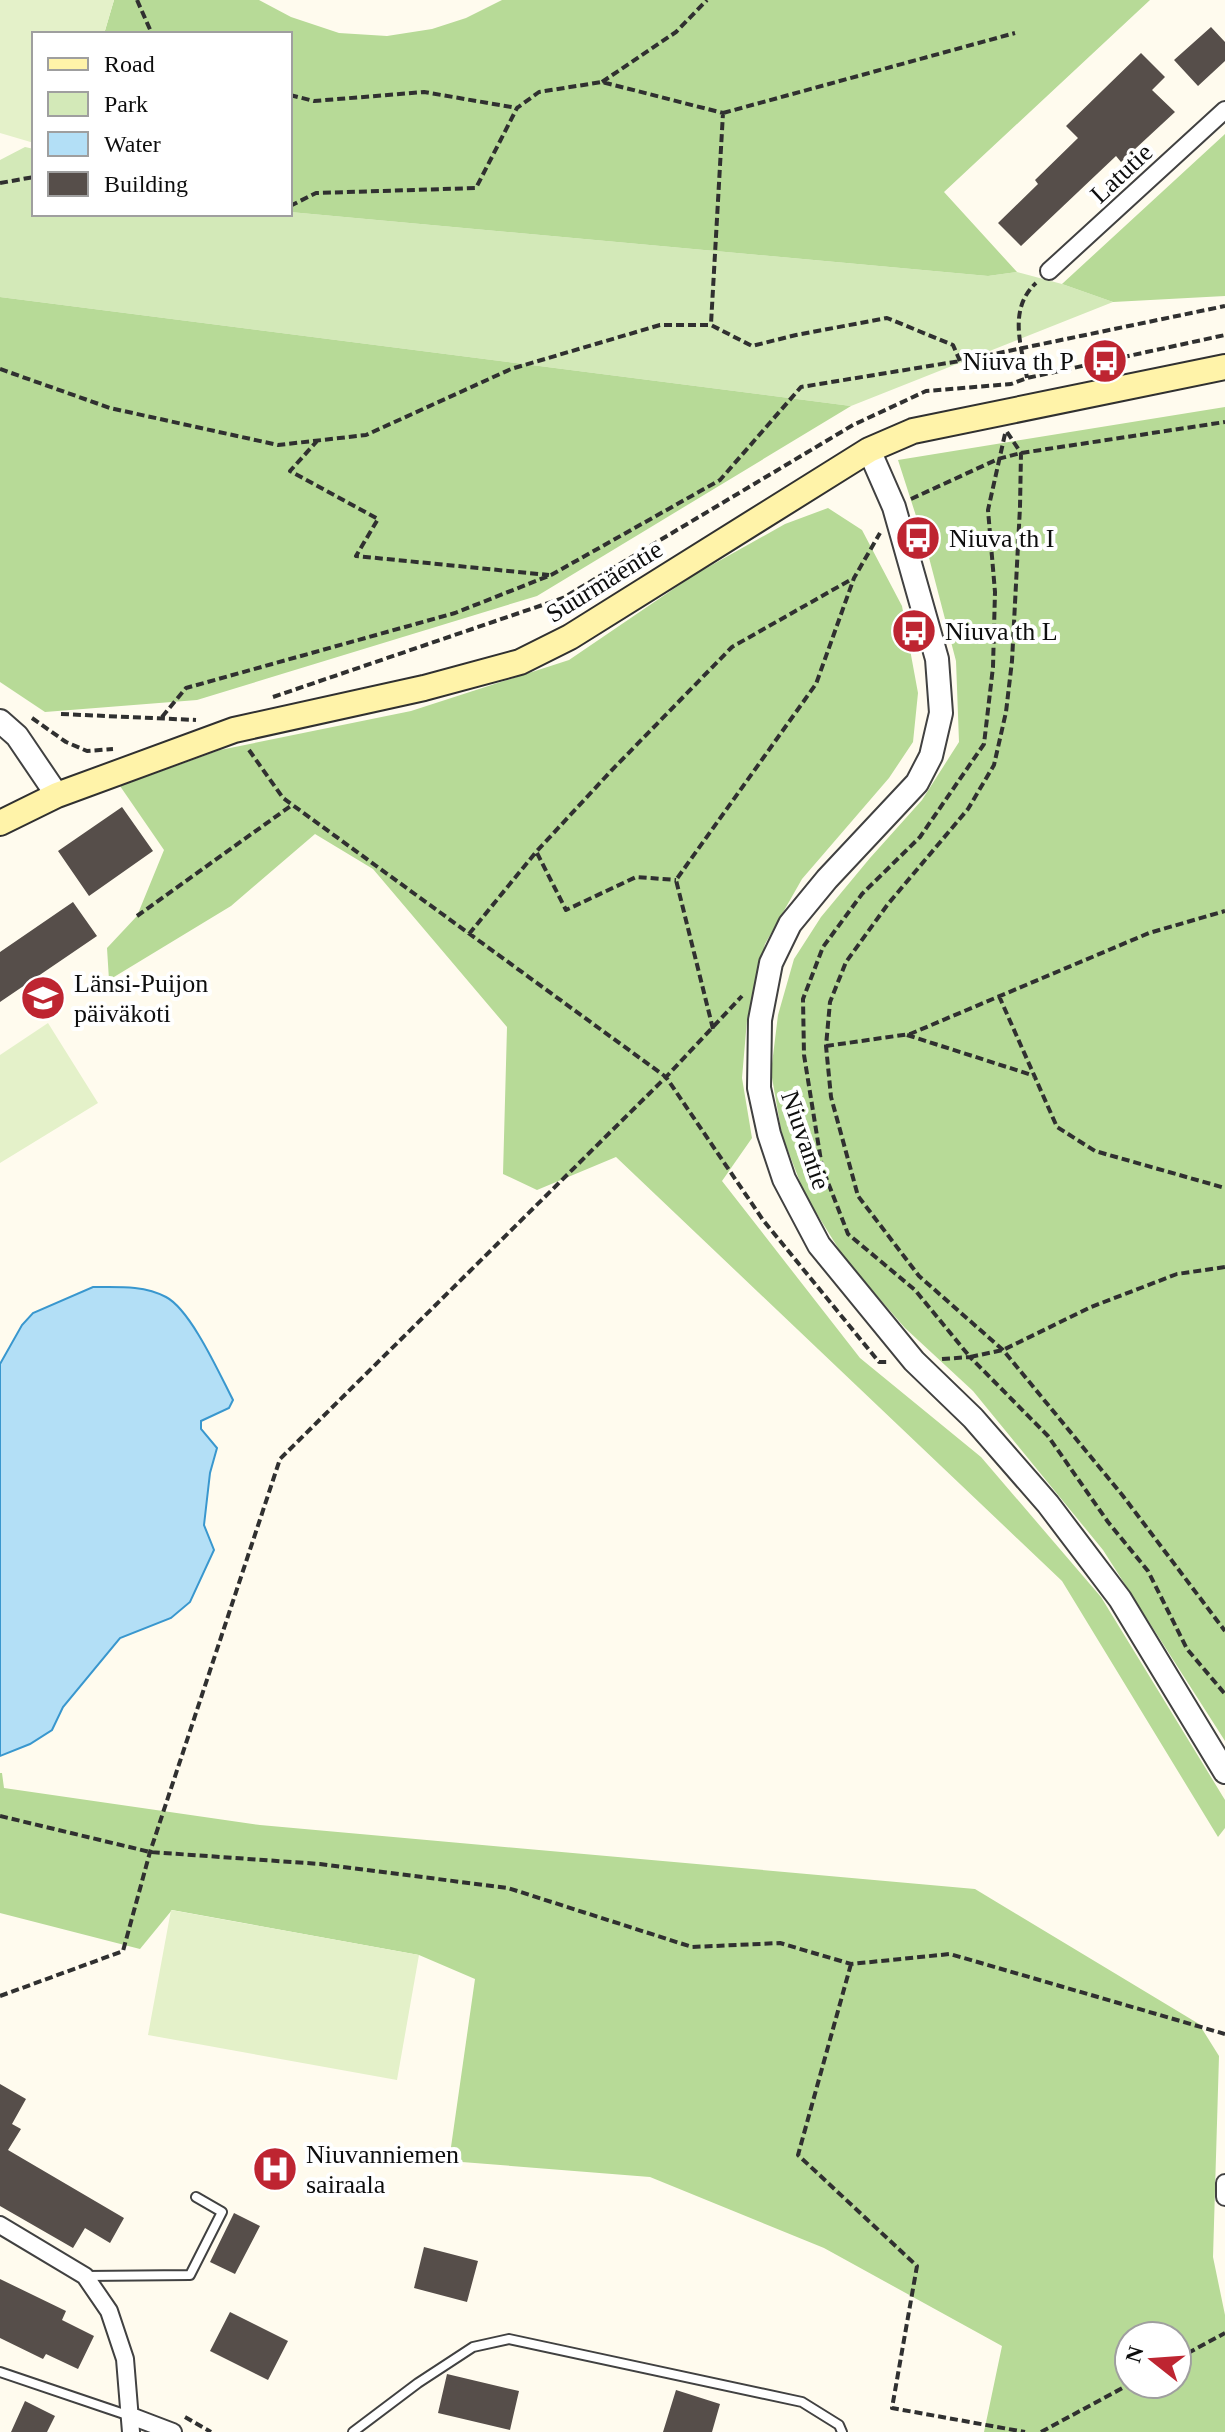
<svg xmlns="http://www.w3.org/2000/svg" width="1225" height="2432" viewBox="0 0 1225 2432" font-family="Georgia,serif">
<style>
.green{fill:#d3e9b8}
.forest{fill:#b7da97;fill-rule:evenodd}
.pitch{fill:#e4f1c9}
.water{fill:#b3dff6;stroke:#3997ce;stroke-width:2}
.building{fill:#564e4a}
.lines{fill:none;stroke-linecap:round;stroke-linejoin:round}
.service-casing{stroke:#414141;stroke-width:12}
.minor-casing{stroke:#414141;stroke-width:20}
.tertiary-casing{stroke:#414141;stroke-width:26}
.secondary-casing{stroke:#303030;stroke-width:28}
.path{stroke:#303030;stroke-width:4;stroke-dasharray:8 4;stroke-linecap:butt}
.service{stroke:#fff;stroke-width:8}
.minor{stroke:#fff;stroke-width:16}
.tertiary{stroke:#fff;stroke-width:22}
.secondary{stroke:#fff3a9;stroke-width:24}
.labels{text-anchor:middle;stroke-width:8;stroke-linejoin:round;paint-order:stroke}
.street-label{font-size:26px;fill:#0e0e0e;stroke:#fff}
.poi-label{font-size:26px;fill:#0e0e0e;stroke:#fff;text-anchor:start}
</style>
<rect width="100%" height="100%" fill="#fffbee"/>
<path class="green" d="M25,147l9,2v65h256v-2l698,64 29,-4 45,12 51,18 -262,104 -851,-109v-137z"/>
<path class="forest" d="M114,0h145l32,17 48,16 48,3 45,-7 34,-11 36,-18h648l-206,192 73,80 -29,4 -698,-64v-178h-186z
M1225,134v162l-112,6 -51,-18z
M0,297l851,109 -314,190 -340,104 -152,12 -45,-30z
M1225,407v1334l-122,-191 -130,-159 -68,-63 -60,-69 -40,-64 -23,-60 -11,-63 7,-57 16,-56 27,-42 49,-59 52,-58 37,-58 -3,-81 -29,-111 -29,-90z
M828,508l34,22 40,76 16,87 -5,49 -24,36 -87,101 -37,65 -18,76 -5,58 10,60 -30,43 138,177 121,99 120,140 124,203v28l-7,9 -156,-256 -446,-424 -79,33 -34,-16 4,-147 -134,-158 -58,-35 -84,72 -122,74 -2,-32 30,-32 27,-66 -44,-64 100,-36 191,-39 158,-51 125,-85 91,-51z
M0,1773h2l2,15 256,37 715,64 224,135 20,32 -6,201 12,58v117h-241l18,-86 -178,-98 -174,-71 -201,-16 26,-182 -56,-24 -247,-45 -32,39 -140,-36zM1129,2336h48v48h-48z"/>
<path class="pitch" d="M0,0h114l-10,34h-70v109l-34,-10z
M48,1023l50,80 -98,60v-108z
M171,1910l248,45 -22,125 -249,-45z"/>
<path class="water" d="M93,1287c24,0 51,-2 73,10 25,13 54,78 67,103l-4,8 -28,13v8l16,19 -7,25 -6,52 10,25 -24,52 -19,16 -51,20 -57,69 -11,23 -22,14 -30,12v-392l22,-39 11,-12z"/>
<path class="building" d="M1211,27l14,15v19l-27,25 -24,-26z
M1141,53l24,24 -13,13 23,22 -54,50 -5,-6 -95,90 -23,-23 40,-39 -3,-4 43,-42 -12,-12z
M122,807l31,44 -64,45 -31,-45z
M73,902l24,34 -97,66v-50z
M0,2084l26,15 -14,25 9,5 -13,21 116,68 -14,25 -25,-15 -12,20 -73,-42z
M234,2213l26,13 -25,48 -25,-12z
M424,2247l54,14 -11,41 -53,-14z
M0,2279l66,32 -4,9 32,16 -16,33 -32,-15 -3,5 -43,-21z
M230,2312l58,29 -20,39 -58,-29z
M447,2374l72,17 -9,39 -72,-17z
M676,2390l44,14 -8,28h-49z
M25,2401l30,15 -8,16h-36z"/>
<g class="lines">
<g class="service-casing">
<path id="service" d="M86,2276l104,-1 32,-63 -26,-15
M0,2372l130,44
M353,2432l65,-49 55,-36 36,-8 293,63 37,23 3,7"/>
</g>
<g class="minor-casing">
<path id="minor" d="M1049,271l176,-161
M1225,2183v14
M0,2225l85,51 24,35 16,48 6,73
M131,2416l42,16"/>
</g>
<g class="tertiary-casing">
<path id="tertiary" d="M869,450l25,57 43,152 4,54 -10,43 -14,27 -90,96 -37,45 -19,39 -11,57 -1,68 10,46 15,45 35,66 95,116 59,57 75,86 72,95 105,173
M0,721l17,15 40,59"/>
</g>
<g class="secondary-casing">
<path id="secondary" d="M0,823l57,-28 177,-65 190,-42 96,-26 50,-25 299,-187 44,-19 312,-64"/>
</g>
<path class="path" d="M137,0l15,34
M602,82l74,-50 31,-32
M290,95l24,6 110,-9 93,16
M723,113l292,-80
M0,183l34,-6
M290,206l26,-13 160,-5 41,-80 22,-16 63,-10 121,31 -12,211
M0,369l110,39 168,37 88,-10 145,-66 149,-44h51l41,21 44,-11 91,-17 66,27 7,16
M1027,378c-6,-33 -19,-69 9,-95
M1007,432l14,21 -1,54 -8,154 -6,51 -12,53 -26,44 -80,95 -42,58 -16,40 -4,44 5,51 27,99 61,80 84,74 120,146 102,135
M1005,434l-17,76 7,82 -2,75 -9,77 -64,93 -58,57 -39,53 -20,52 1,56 18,112 26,67 67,56 55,67 33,-7 88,-43 86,-33 48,-7
M318,440l-28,31 88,48 -22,37 193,19
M911,499l87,-40 23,-6 204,-31
M273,697l290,-99 290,-173 73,-34 85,-7 16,-6 198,-43
M61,714l135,6
M162,717l24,-29 269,-75 96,-38 169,-95 81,-93 159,-26 265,-55
M32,718l34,24 21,9 26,-2
M249,750l34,48 383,279 97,143 116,142h10
M537,853l29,57 70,-33 40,3
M137,916l155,-111
M469,934l67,-82 75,-81 121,-124 120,-68
M999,996l58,131 38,24 130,37
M713,1029l-37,-149 140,-196 38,-106 26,-45
M907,1035l128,41
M826,1046l84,-12 239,-101 76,-22
M942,1359l28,-2 78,79 60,86 40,49 39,78 38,45
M0,1816l150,36 170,12 188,24 184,59 88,-4 71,21 99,-10 275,80
M851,1964l-53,191 119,111 -25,142 133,24
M0,1996l123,-45 27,-99 130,-393 386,-382 76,-81
M1177,2359l48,-26
M185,2417l26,15
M1041,2432l89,-48"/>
<use href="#service" class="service"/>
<use href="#minor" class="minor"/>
<use href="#tertiary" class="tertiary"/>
<use href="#secondary" class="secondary"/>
</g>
<defs>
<g id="bus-disc" transform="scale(2.3)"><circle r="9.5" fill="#be2531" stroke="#fff"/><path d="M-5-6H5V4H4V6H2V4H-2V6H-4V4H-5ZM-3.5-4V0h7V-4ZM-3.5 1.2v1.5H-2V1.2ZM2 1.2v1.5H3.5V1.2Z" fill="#fff"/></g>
<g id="school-disc" transform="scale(2.3)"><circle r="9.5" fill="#be2531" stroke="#fff"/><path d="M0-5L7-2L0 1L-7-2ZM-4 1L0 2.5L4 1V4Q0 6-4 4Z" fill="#fff"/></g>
<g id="hospital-disc" transform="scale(2.3)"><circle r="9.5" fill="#be2531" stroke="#fff"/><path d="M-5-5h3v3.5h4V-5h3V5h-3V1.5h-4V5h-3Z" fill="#fff"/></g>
</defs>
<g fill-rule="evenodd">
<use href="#bus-disc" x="1105" y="361"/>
<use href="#bus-disc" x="918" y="538"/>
<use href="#bus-disc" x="914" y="631"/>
<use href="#school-disc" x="43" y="998"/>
<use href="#hospital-disc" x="275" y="2169"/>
</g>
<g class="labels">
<g class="street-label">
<text transform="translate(1121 173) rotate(-43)" y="9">Latutie</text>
<text transform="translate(604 581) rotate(-32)" y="9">Suurmäentie</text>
<text transform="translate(806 1140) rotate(71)" y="9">Niuvantie</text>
</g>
<g class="poi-label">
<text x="1074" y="370" text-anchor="end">Niuva th P</text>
<text x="949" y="547">Niuva th I</text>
<text x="945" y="640">Niuva th L</text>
<text x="74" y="992">Länsi-Puijon<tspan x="74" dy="30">päiväkoti</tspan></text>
<text x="306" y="2163">Niuvanniemen<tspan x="306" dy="30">sairaala</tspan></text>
</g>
</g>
<rect x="32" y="32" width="260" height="184" fill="#ffffff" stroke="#9f9f9f" stroke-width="2"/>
<rect x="48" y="58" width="40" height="12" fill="#fff3a9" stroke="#9f9f9f" stroke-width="2"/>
<text x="104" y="72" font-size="24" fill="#0e0e0e">Road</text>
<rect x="48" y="92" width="40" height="24" fill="#d3e9b8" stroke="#9f9f9f" stroke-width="2"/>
<text x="104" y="112" font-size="24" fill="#0e0e0e">Park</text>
<rect x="48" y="132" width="40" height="24" fill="#b3dff6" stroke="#9f9f9f" stroke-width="2"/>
<text x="104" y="152" font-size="24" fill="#0e0e0e">Water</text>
<rect x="48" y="172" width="40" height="24" fill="#564e4a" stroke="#9f9f9f" stroke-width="2"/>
<text x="104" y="192" font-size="24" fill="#0e0e0e">Building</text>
<g transform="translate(1153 2360) rotate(287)"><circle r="38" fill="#ffffff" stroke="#9f9f9f" stroke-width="2"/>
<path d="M0-6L14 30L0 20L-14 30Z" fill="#be2531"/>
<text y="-12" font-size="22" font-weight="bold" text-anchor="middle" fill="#0e0e0e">N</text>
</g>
</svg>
